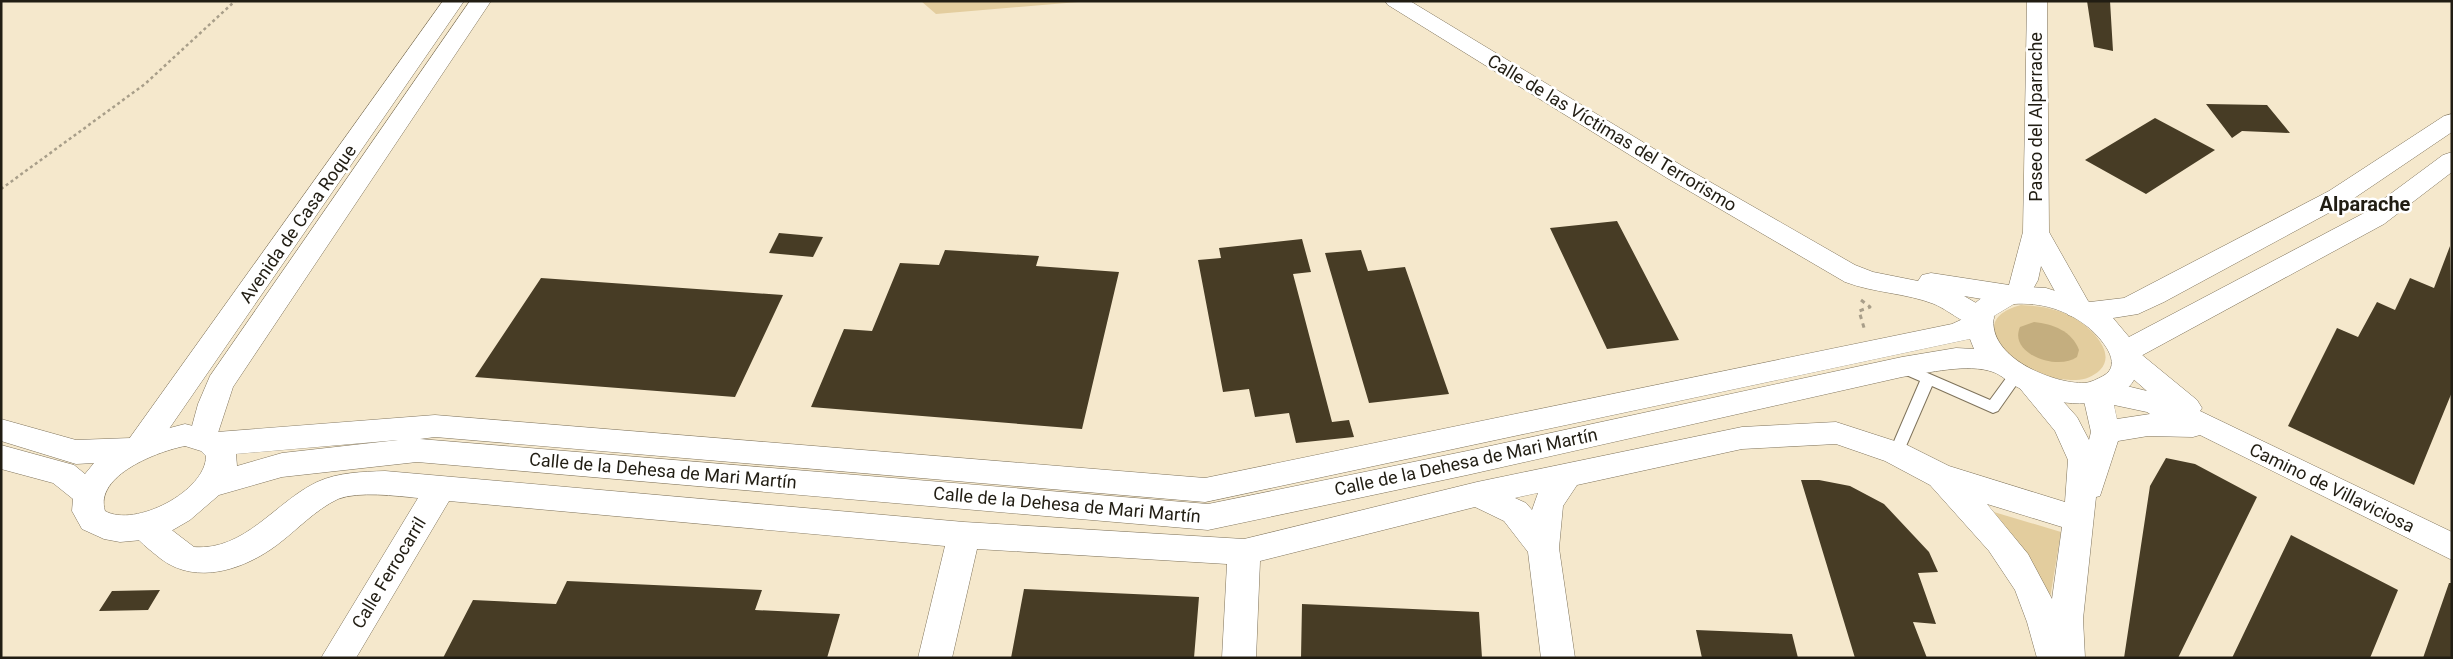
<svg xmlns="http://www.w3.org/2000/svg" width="2453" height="659" viewBox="0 0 2453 659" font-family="Roboto,sans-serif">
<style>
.green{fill:#e3cd9e}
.water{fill:#c4ae7f}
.building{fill:#473c25}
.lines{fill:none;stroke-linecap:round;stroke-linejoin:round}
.service-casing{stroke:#7f735b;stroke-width:2}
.minor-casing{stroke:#7f735b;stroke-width:1}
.tertiary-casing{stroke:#7f735b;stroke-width:1}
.path-far1{stroke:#a89e89;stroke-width:2.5;stroke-dasharray:3 3;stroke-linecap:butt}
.path{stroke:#a89e89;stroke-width:3;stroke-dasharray:4.5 4.5;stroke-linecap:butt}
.service{fill:#fff;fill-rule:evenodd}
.minor{fill:#fff;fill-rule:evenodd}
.tertiary{fill:#fff;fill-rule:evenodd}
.labels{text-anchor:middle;stroke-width:5;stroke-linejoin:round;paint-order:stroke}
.street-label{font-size:18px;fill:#211d13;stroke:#fff}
.quarter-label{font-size:20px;font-weight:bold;fill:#211d13;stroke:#fff}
</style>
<rect width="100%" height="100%" fill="#f5e8cc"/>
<path class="green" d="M921,1h169l-154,13z
M2021,305c20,1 38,4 55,14 15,9 41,34 24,51 -6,6 -15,10 -24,10 -14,0 -28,-2 -41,-8 -31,-14 -67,-53 -14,-67z
M1977,507l84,25 -12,72z"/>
<path class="water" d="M2034,322c19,2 38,9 45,28l-2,7c-19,14 -69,-3 -57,-30z"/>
<path class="building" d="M2087,1h23l3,50 -19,-4z
M2206,104l61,1 23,28 -48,-2 -10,7z
M2155,118l60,32 -69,44 -61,-34z
M1617,221l62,119 -72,9 -57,-121z
M779,233l44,4 -10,20 -44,-4z
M1302,239l9,33 -18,2 39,148 17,-2 5,17 -58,6 -7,-30 -34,4 -6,-28 -26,3 -25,-132 23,-2 -2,-10z
M2450,246l2,146 -38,93 -126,-59 49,-98 21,9 19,-35 18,8 15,-32 24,10z
M945,250l94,6 -3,10 83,6 -37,157 -271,-22 33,-78 28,2 28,-68 39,2z
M1361,250l7,21 37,-4 44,127 -80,9 -44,-150z
M541,278l242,17 -48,102 -260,-20z
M2166,458l29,6 62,33 -79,161h-54l26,-172z
M1801,480h18l31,6 34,18 45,48 9,20 -20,1 18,51 -23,-2 14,36h-72z
M2291,535l107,55 -28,68h-138z
M567,581l195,9 -7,20 85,4 -13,44h-384l30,-58 83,4z
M2449,583h3v75h-29z
M1024,589l175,8 -5,61h-183z
M160,590l-12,20 -49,1 13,-20z
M1302,604l177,8 3,46h-181z
M1696,630l96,4 6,24h-96z"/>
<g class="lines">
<g class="service-casing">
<path id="service" d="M1902,362l88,38 22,-30h10l2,4 -26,37 -5,2 -61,-27 -29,67 -2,4 -5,2 -5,-2 -2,-4 31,-72 -23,-10 -2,-4 2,-4z"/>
</g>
<g class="minor-casing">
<path id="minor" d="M443,1h21l-313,454 -11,4 -11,-4 -4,-8 4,-8z
M470,1h21l-258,386 -19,58 -10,3 -10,-3 -5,-8 9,-33 12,-28z
M1385,1h25l274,166 171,98 18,7 45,9 4,-6 9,-2 78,12 14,-53 4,-231h20l2,231 43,76 -4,7 -10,3 -10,-3 -27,-49 -3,14 -12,22 -14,2 -48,-8 26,15 4,7 -4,7c-21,6 -37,-13 -56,-21 -28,-11 -60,-11 -89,-22l-178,-104 -279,-173z
M2126,347l10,3 61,50 5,8 -2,3 252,121v28l-252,-125 -7,2 -45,-1 -30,5 -18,55 -4,1 -13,122 2,39h-48l-10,-36 -12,-32 -26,-39 -59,-66 -45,-24 -49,-17 -94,5 -165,36 -14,21 -4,42 16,110h-34l-13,-106 -24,-31 -29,-14 -215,54 -4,97h-34l5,-94 -250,-15 -25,109h-34l27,-112 -496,-45 -93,157h-35l97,-160c-22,-2 -59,-7 -80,1 -23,11 -41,31 -61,46 -32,24 -80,41 -116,14 -11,-9 -25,-19 -32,-32l5,-9 11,-4 11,4 38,29c51,4 81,-45 123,-65 22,-10 45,-10 68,-11l579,51 280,17 233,-57 265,-55 94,-5 71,23 42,21 116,36 3,-42 -13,-29 -42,-51 4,-8 10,-3 10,3 40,45 12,23 2,-8 -9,-40 4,-8 16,-4 45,11 -31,-27 -4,-7 4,-7zM2114,405l33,7 3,2 -33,5zM1538,493l-6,17 -6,-7 -11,-5zM1987,504l75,23 -10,72 -24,-45z"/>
</g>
<g class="tertiary-casing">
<path id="tertiary" d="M2452,114v18l-105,71 -183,99 -26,12 -25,4 16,19 237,-125 77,-57 9,-3v20l-68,52 -245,133c2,11 -4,26 -14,33 -32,22 -73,14 -106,-2 -9,-4 -17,-13 -26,-16 -25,-9 -65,1 -91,5l-435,98 -259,55 -791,-68 -135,15 -63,18 -29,25 -19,11 -29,9 -22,2 -16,-3 -22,-10 -10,-18 1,-12 -20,-16 -52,-14v-24l73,20 11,9 9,-11 -18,1 -75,-23v-22l75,21 55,-2 54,-14 32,8 218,-17 770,63 747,-154 15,-7 7,-13 10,-8 28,-10 34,2 44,14 34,-4 205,-107 115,-75zM2014,304c27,-2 53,6 74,23 12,10 37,37 15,49 -6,3 -11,6 -18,7 -32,1 -99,-26 -91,-67zM1970,339l4,10 -18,-1 -54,9 -435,94 -259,53 -788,-65 15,-2 770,65zM398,440l-116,13 -45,13 -1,-12zM185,446l16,5 5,5c0,35 -71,72 -101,55 -11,-36 54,-60 80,-65z"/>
</g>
<path class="path-far1" d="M1,189l144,-105 90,-83"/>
<path class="path" d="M1861,300l9,7 -11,4 6,20"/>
<use href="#service" class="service"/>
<use href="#minor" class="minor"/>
<use href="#tertiary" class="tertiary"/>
</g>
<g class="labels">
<g class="street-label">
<text transform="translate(2036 117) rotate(-90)" y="6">Paseo del Alparrache</text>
<text transform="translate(1612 133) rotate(31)" y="6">Calle de las Víctimas del Terrorismo</text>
<text transform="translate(298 224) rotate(-55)" y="6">Avenida de Casa Roque</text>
<text transform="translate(1466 462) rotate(-12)" y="6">Calle de la Dehesa de Mari Martín</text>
<text transform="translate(663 471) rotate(5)" y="6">Calle de la Dehesa de Mari Martín</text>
<text transform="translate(2332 488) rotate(26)" y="6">Camino de Villaviciosa</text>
<text transform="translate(1067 505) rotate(5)" y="6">Calle de la Dehesa de Mari Martín</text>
<text transform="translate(389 573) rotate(-59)" y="6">Calle Ferrocarril</text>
</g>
<g class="quarter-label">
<text x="2365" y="211">Alparache</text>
</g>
</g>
<rect width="2453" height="659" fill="none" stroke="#211d13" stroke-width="5"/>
</svg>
